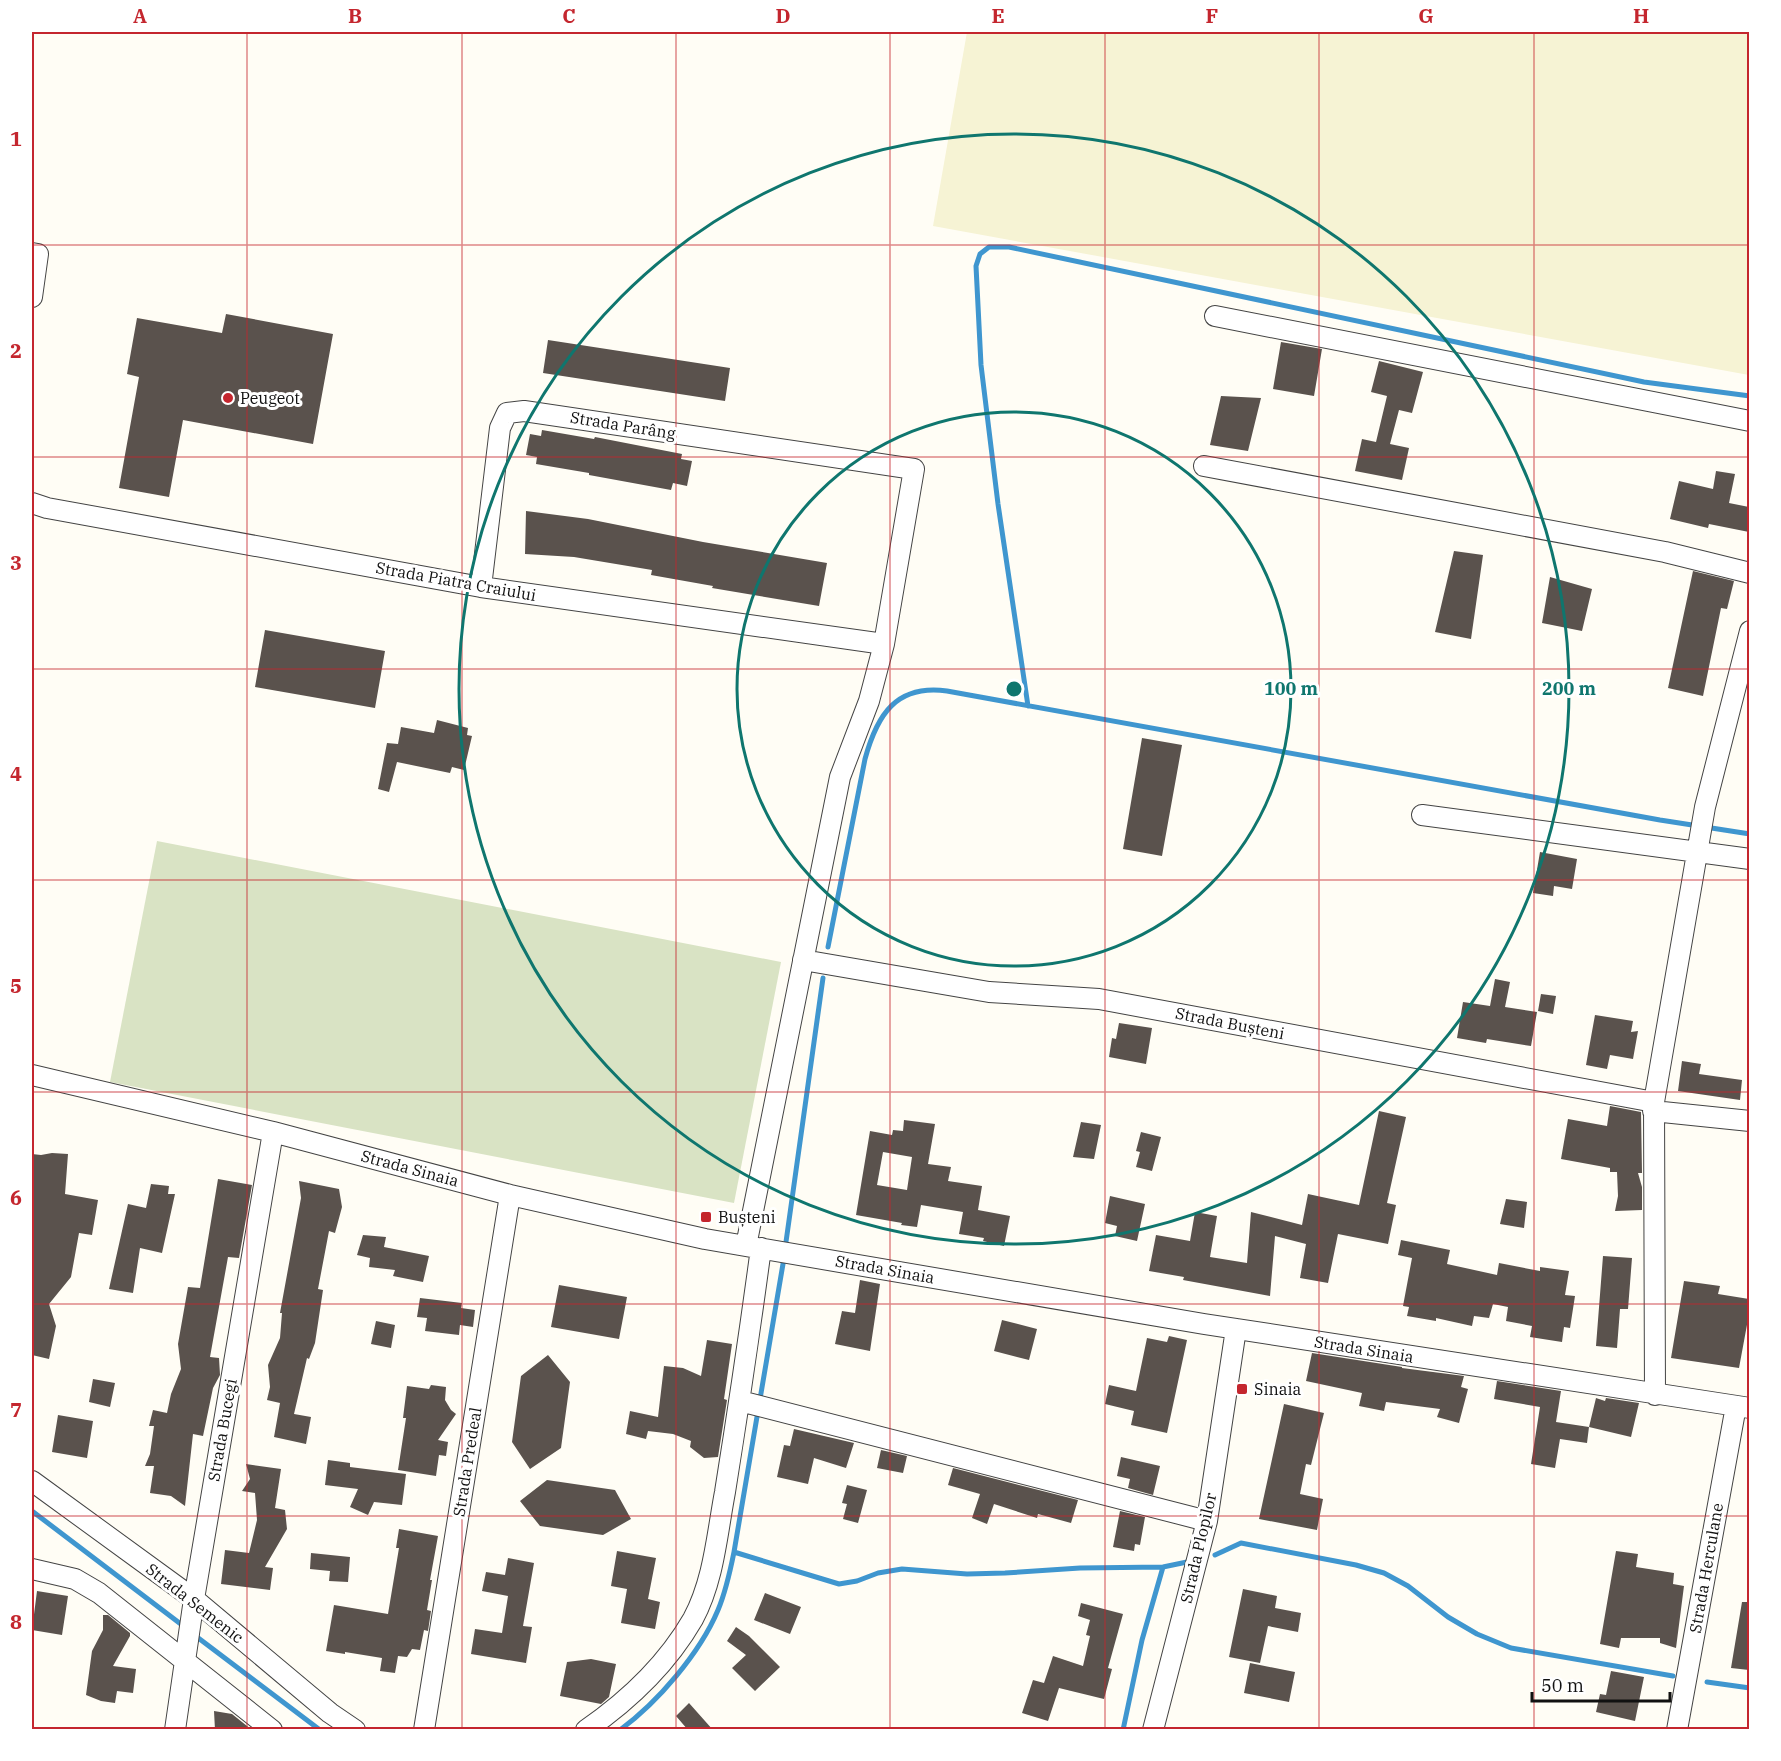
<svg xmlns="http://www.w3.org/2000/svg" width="1781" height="1761" viewBox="0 0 1781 1761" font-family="'IBM Plex Serif',serif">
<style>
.farmland{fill:#f6f3d4}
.cemetery{fill:#d9e3c4}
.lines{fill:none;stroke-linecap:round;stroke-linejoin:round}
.stream{stroke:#3f96cf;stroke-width:5}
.building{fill:#5a524d;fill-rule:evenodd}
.minor-casing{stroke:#444;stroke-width:22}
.minor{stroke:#fff;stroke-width:20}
.grid{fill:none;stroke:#c4262e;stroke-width:1.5;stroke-opacity:0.55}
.ring{fill:none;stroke:#0f766e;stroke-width:3}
.poi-dot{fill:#c4262e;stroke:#fff;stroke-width:2}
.labels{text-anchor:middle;stroke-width:6;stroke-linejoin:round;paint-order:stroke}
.poi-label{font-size:16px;fill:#111;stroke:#fff;text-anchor:start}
.street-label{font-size:16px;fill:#111;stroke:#fff}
.centre{fill:#0f766e;stroke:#fff;stroke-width:3}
.ring-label{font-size:18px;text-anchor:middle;font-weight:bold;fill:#0f766e;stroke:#fff;stroke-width:6;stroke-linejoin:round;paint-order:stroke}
.neatline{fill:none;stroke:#c4262e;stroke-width:2}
.grid-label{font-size:20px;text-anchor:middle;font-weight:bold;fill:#c4262e}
</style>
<rect width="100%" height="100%" fill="#fffdf5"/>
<path class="farmland" d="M967,32h782v343l-816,-149z"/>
<path class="cemetery" d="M157,841l624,121 -47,241 -624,-121z"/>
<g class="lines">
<path class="stream" d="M1028,706l-30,-202 -17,-139 -5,-99 4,-12 9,-7h20l635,135 106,14
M828,947l37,-188c12,-44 31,-75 82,-68l713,129 90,14
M785,1249l38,-271
M32,1511l154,117
M734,1552l50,-294
M1215,1555l26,-12 115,22 28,8 24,13 40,31 29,17 34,14 162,28
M193,1634l127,96
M1707,1682l43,6
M620,1730c38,-28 80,-77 98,-120 8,-19 12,-38 16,-58l105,32 18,-3 21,-8 24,-4 65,5 38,-1 75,-5 83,-1 24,-5
M1123,1730l19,-90 21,-73"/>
</g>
<path class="building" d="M226,314l107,20 -20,110 -130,-24 -14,77 -50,-9 20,-111 -12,-3 10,-56 85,15z
M548,340l182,28 -5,33 -182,-28z
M1281,342l41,7 -8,47 -41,-7z
M1379,361l44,11 -11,41 -13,-3 -9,34 19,4 -7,32 -47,-9 7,-32 14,3 11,-46 -16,-4z
M1221,396l40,2 -13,53 -38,-6z
M542,430l52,9 1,-2 87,17 -1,5 11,2 -5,25 -14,-3 -2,7 -82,-15v-2l-53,-9 1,-7 -11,-2 4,-21 11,2z
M1716,471l19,3 -6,29 20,4v25l-40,-8 -1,4 -38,-9 9,-38 34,8z
M526,511l62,8 115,23 124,21 -8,43 -107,-18 1,-2 -62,-11 1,-5 -78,-13 -49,-3z
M1454,551l29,4 -12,84 -36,-7z
M1693,571l41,10 -7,28 -6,-1 -18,88 -35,-8z
M1550,577l42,12 -10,42 -40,-8z
M265,630l120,21 -10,57 -120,-21z
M437,720l31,8 -1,7 5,1 -8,34 -12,-3 -2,6 -53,-11 -8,30 -11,-3 9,-46 11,1 3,-17 33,6z
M1142,738l40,7 -20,111 -39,-7z
M1540,852l37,7 -5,30 -18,-3 -1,10 -20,-3z
M1495,979l15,3 -5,25 32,5 -6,34 -44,-7 -1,4 -29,-5 6,-36 27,4z
M1541,994l15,2 -3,18 -15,-3z
M1595,1015l38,6 -2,11 7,-1 -5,28 -23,-4 -3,14 -21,-4z
M1119,1023l33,5 -6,36 -37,-7 3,-19 4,1z
M1682,1061l19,3 -2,10 43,6 -2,20 -62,-9z
M1610,1106l31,6 1,61h-4l4,14v23l-27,1 3,-15 -1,-24h-7v-4l-49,-9 7,-40 39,7z
M1379,1111l27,6 -19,86 9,2 -8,39 -50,-10 -10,49 -28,-5 6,-34 -31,-8 -5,60 -87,-16 1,-3 -35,-6 7,-36 34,6 5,-29 22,4 -7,41 37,6 4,-51 51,13 6,-31 51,11z
M904,1120l31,4 -7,40 23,3 -3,14 34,5 -4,24 32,6 -6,30 -21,-5 1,-3 -25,-4 4,-22 -42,-7 -4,22 -16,-2 1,-2 -46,-8 14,-84 22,4 1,-5 10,1zM883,1152l29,5 -5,33 -30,-5z
M1081,1122l20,3 -7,34 -21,-2z
M1141,1132l20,5 -9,34 -16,-4 4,-15 -4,-1z
M52,1153l16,1 -3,40 33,6 -6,35 -13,-2 -8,44 -22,27 7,22 -7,33 -17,-4v-201l9,1z
M218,1179l34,6 -13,73 -11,-1 -18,100 9,1 1,17 -7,13 -10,48 -10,-2 -8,72 -14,-10 -21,-3 4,-27h-9l5,-12 4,-28h-5l4,-16 14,3 4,-19 10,-25 -3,-25 10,-57 12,1z
M299,1181l40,8 3,18 -7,26 -6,-2 -11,58 5,1 -8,53 -6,16 -2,-1 -13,56 17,3 -5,27 -32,-7 6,-34 -13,-3 3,-13 -2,-22 12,-27 2,-25h-2l21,-115z
M151,1184l18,2 -1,8h7l-13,59 -22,-5 -7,45 -24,-4 19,-85 18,4z
M1110,1196l35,8 -8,37 -22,-5 2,-10 -12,-3z
M1506,1199l21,3 -3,26 -24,-4z
M363,1235l23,2 -2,10 45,9 -6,26 -30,-6 2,-6 -26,-3 1,-9 -13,-3z
M1401,1240l49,10 -3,14 50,11 2,-12 41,8v-4l29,4 -4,24 10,1 -5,32 -6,-1 -2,15 -32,-5 2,-11 -26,-5 2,-14 -15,-3 -4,14 -15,-2 -2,10 -36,-8v3l-29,-5 2,-9 -6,-1 9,-48 -14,-3z
M1603,1256l29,2 -4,51h-8l-3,39 -21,-2z
M860,1280l20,4 -10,67 -35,-7 7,-33 13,2z
M1684,1281l36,5 -2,8 31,5v15l-10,54 -68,-10z
M559,1285l68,12 -8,42 -68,-12z
M420,1298l42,5 -1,5 14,2 -2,17 -13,-2 -1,10 -34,-4 2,-13 -10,-1z
M1002,1320l35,9 -8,31 -35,-9z
M376,1321l19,4 -4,23 -20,-4z
M1169,1336l18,4 -20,93 -36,-8 3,-14 -29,-7 4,-19 27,6 11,-53 20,4z
M707,1340l25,4 -8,55 3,1 -9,57 -14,1 -14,-11 1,-6 -18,-7 -25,-3 -2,8 -20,-5 4,-23 28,6 6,-51 19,2 18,8z
M1312,1353l90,14v1l62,8 -3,11 7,2 -9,34 -22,-6 3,-8 -54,-7 -2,9 -25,-5 3,-13 -56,-12z
M548,1355l22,27 -9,66 -31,21 -18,-27 9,-66z
M93,1379l22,4 -5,24 -21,-5z
M1497,1381l64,10 -5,31 33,5 -2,16 -27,-4 -5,29 -24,-4 9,-57 -46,-8z
M431,1385l15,2 -1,13 6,10 5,4 -18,26 10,2 -2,14 -7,-1 -3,21 -38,-6 8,-52h-3l4,-32 22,3z
M1596,1398l9,3 1,-3 33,5 -8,34 -42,-10z
M1284,1404l40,9 -13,52 -5,-1 -6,30 23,5 -6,31 -58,-11z
M58,1415l35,6 -6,37 -35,-6z
M794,1429l60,14 -8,25 -32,-10 -6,26 -31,-7 7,-32 6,1z
M881,1450l26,6 -4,17 -26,-5z
M1121,1457l39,9 -7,29 -25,-7 2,-9 -13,-3z
M328,1460l22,3v4l56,7 -4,31 -28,-3 -6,13 -18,-8 8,-18 -33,-4z
M246,1464l35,5 -6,39 10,2 2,19 -22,38 8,1 -3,22 -49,-6 4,-34 24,3 8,-33 -2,-27 -13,-2 8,-12z
M953,1468l125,32 -7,23 -33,-9 -1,4 -43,-14 -7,20 -15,-6 8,-24 -32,-9z
M547,1480l68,10 16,29 -28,16 -63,-9 -20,-25z
M847,1485l20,5 -9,33 -15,-4 4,-15 -5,-1z
M1120,1511l25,6 -5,28 -5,-1 -1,7 -21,-4z
M399,1529l39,7 -8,44h2l-5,30 4,1 -3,20 -4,-1 -4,20 -8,-1 -5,8 -9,-1 -3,17 -15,-2 2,-13 -37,-6v2l-19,-3 8,-46 54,9 11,-66h-3z
M617,1551l39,7 -8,41 12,3 -5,27 -34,-6 6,-34 -16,-3z
M1616,1551l22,3 -2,13 38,6 -1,11 11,2 -8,62 -16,-5v-5h-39l-2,10 -19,-4z
M311,1553l39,4 -2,25 -19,-1 1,-10 -20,-2z
M508,1558l26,5 -11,63 9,1 -6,36 -55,-9 4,-25 27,4 6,-37 -26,-5 4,-19 19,3z
M1243,1589l34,7 -2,12 26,5 -3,19 -30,-6 -8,37 -31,-6z
M37,1591l31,5 -6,39 -30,-5z
M765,1593l36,14 -11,27 -36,-14z
M1742,1602h7v68l-18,-2z
M1081,1603l42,11 -15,54 4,1 -8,30 -45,-11 -11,33 -26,-8 11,-33 11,3 9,-27 30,10 7,-30 -4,-1 4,-15 -12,-4z
M103,1615h5l22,18v3l-17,30 23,3 -3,24 -16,-2 -2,12 -14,-2 -15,-6 6,-44 11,-21z
M736,1627l13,9 31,31 -25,24 -23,-23 14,-13 -19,-14z
M591,1659l25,5 -7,33 -8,7 -41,-8 7,-34z
M1250,1663l45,9 -6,30 -45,-9z
M1611,1671l33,6 -9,44 -39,-9 4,-18 6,1z
M689,1703l24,27h-25l-12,-14z
M214,1711l18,3 20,16h-37z"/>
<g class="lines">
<g class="minor-casing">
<path id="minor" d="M32,253l6,1 -6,43
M1215,316l535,105
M1204,466l461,86 85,21
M32,503l15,5 434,79 403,57
M481,587l19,-159 7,-15 17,-2 390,58 -30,175 -15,57 -29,76 -94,469
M1422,815l328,44
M803,960l186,32 110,7 555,103
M32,1075l241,57 237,63 195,44 499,85 546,84
M1653,1111l97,10
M1655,1395l-1,-293 51,-295 45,-176
M740,1401l467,120
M32,1481l162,118 136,114 25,17
M32,1569l43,10 24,14 173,137
M175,1730l19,-131 79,-467
M424,1730l86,-535
M586,1730c42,-29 81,-66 107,-111 21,-39 24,-85 32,-127 13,-81 25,-162 36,-244
M1153,1730l54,-209 29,-192
M1677,1730l59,-324"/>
</g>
<use href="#minor" class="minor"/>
</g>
<path class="grid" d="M247,32v1698M462,32v1698M676,32v1698M890,32v1698M1105,32v1698M1319,32v1698M1534,32v1698M32,245h1718M32,457h1718M32,669h1718M32,880h1718M32,1092h1718M32,1304h1718M32,1516h1718"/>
<g class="ring">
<circle cx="1014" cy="689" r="277"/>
<circle cx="1014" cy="689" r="555"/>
</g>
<g class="poi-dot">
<circle cx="228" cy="398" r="6"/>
<rect x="700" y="1211" width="12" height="12" rx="3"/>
<rect x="1236" y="1383" width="12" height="12" rx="3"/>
</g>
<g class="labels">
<g class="poi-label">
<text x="240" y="404">Peugeot</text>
<text x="718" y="1223">Bușteni</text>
<text x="1254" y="1395">Sinaia</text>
</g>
<g class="street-label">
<text transform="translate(623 425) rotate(9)" y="6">Strada Parâng</text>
<text transform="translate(456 581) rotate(10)" y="6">Strada Piatra Craiului</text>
<text transform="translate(1230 1023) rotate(11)" y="6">Strada Bușteni</text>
<text transform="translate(410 1168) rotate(15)" y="6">Strada Sinaia</text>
<text transform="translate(885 1269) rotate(10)" y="6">Strada Sinaia</text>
<text transform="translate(1364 1349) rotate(9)" y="6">Strada Sinaia</text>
<text transform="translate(222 1430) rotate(-80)" y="6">Strada Bucegi</text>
<text transform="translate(467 1462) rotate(-81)" y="6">Strada Predeal</text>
<text transform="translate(1198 1548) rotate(-77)" y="6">Strada Plopilor</text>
<text transform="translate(1706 1568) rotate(-80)" y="6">Strada Herculane</text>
<text transform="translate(195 1603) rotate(38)" y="6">Strada Semenic</text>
</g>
</g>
<circle cx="1014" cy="689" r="9" class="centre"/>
<g class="ring-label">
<text x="1291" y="695">100 m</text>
<text x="1569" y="695">200 m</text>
</g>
<rect width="1781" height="1761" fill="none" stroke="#ffffff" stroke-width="66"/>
<path d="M1532 1692v9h138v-9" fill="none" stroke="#111111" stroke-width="3"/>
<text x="1541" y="1692" font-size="18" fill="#111111" stroke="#ffffff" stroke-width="4.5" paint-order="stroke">50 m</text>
<rect x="33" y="33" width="1715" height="1695" class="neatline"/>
<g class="grid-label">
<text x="140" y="23">A</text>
<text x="355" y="23">B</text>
<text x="569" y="23">C</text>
<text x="783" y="23">D</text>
<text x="998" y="23">E</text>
<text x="1212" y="23">F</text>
<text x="1426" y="23">G</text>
<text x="1641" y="23">H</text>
<text x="16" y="146">1</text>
<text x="16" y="358">2</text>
<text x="16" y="570">3</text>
<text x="16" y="781">4</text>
<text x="16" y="993">5</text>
<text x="16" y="1205">6</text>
<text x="16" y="1417">7</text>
<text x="16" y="1629">8</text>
</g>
</svg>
